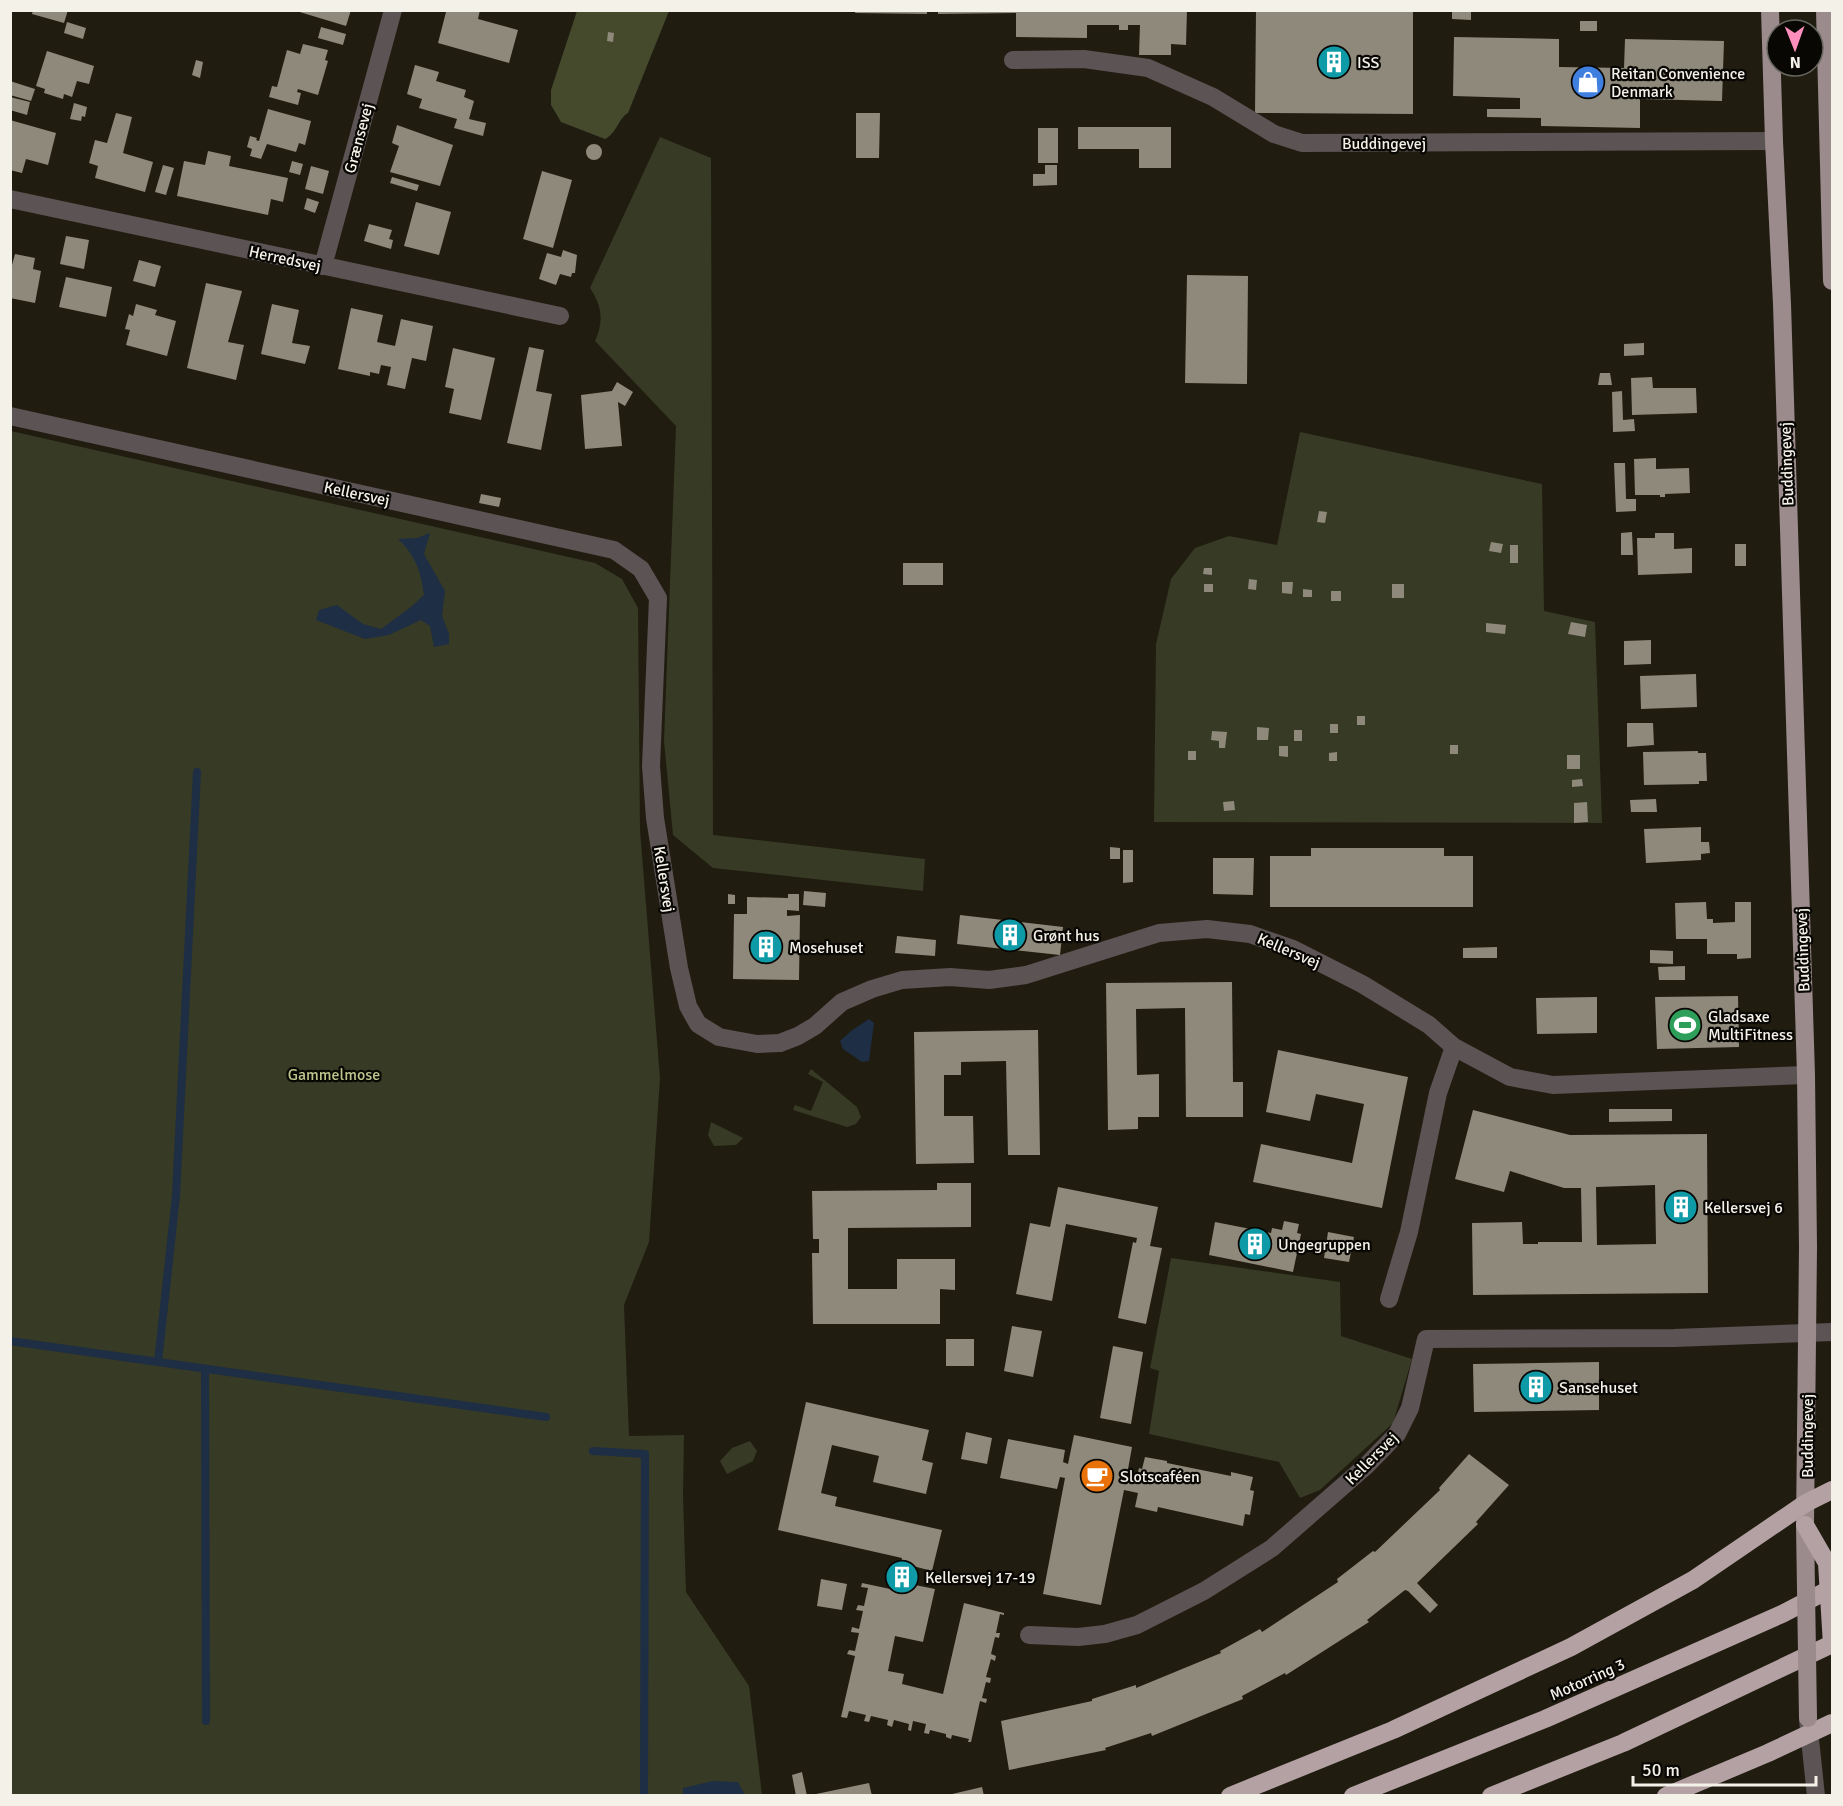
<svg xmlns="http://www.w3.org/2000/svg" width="1843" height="1806" viewBox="0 0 1843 1806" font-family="Signika,sans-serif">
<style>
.green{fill:#373a24}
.forest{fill:#454a2d}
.water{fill:#1e2e44}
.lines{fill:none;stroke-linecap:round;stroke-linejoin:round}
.stream{stroke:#1e2e44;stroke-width:8}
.building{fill:#8e897a;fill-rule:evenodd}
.minor{stroke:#5b5354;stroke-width:18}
.major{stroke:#9b8b8d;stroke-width:18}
.highway{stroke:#b4a1a3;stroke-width:18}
.major-bridge{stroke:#9b8b8d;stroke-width:18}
.highway-bridge{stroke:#b4a1a3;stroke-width:18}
.labels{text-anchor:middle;stroke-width:4.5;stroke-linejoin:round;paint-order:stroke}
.poi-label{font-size:16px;fill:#f4f1e8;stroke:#080703;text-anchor:start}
.street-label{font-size:16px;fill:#f4f1e8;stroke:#080703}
.park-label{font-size:16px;fill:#bcc58d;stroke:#080703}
</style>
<rect width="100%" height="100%" fill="#201c10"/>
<path class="green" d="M660,137l51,21 2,677 212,24 -2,32 -210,-23 -40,-33 -9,-94 12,-315 -81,-85c9,-20 7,-35 -5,-53z
M11,431l584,132 27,16 16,29 2,222 20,248 -11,164 -25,63 5,131 55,-1 -1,61 3,96 63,94 13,109 -751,1z
M1300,432l242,52 2,127 51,11 7,201 -448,-1 2,-178 15,-65 24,-31 34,-12 48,9z
M811,1069l46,38 4,10 -5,7 -9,3 -54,-17 2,-5 16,6 12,-29 -15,-8z
M711,1122l32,16 -7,7 -22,1 -6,-11z
M1171,1258l169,24 1,54 71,23 -19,64 -73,67 -20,8 -21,-36 -130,-28 10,-63 -9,-3z
M750,1441l7,10 -4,10 -26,13 -7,-13 12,-13z"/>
<path class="forest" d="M577,11h92l-41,102c-11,7 -10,19 -23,26l-44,-17 -10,-17v-15z"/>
<path class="water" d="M430,533l-6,21 21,37 -3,25 7,18v10l-15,3 -4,-21 -9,-6 -32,15 -24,4 -49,-19 3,-10 18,-5 26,19 18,5 30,-22 13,-12c-3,-23 -8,-39 -26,-56l19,-1z
M869,1019l5,4 -5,38 -7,1 -19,-13 -3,-8 11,-10z
M713,1781l25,1 7,13h-62v-7z"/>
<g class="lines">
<path class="stream" d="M10,1341l536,76
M158,1362l18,-166 21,-424
M205,1369l1,352
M593,1451l52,3 -1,342"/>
</g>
<path class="building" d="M33,10h35l-4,13 -32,-9z
M293,10h58l-5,16z
M442,10h38l-2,9 40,11 -9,33 -71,-20 8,-31z
M856,10h71v4l-72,-1z
M938,10h249l-1,35 -15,-1v11h-32l1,-30h-12v5h-9v-5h-32v13l-71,-1v-24l-78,1z
M1256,10h157v104l-158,-1z
M1452,10h19v10l-19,-1z
M1580,21h17v10h-17z
M67,22l19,6 -3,11 -19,-6z
M321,27l25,7 -3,11 -25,-7z
M608,32l6,1 -1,9 -6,-1z
M1454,37l105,2v28l65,1 1,-29 99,2 -2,60 -82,-2v29l-99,-2v-8l-54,-1v-8h33v-11l-67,-2z
M303,44l25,6 -3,10 3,1 -10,34 -20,-6 -1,3 4,1 -3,12 -29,-8 3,-11 5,1 10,-37 13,4z
M47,51l47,15 -5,18 -12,-3 -5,16 -8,-3 -1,5 -19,-6 1,-4 -9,-3z
M196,60l7,2 -3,16 -8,-3z
M415,65l24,7 -3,9 30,9 -2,7 10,4 -5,18 17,4 -3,13 -29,-8 3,-9 -38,-11 3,-9 -15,-5z
M10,81l25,8 -4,12 -21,-6z
M10,97l20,5 -3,13 -17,-5z
M74,103l13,4 -2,10 -3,-1 -1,5 -11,-2z
M268,109l43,12 -6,24 -6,-2 -3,9 -29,-8 -6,15 -11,-3 2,-7 -5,-2 3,-11 7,2 -1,2 3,1z
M116,113l16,4 -9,36 30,9 -8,30 -50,-14 3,-12 -9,-3 6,-23 12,3z
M856,113h24l-1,45h-23z
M10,120l46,13 -8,32 -22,-6 -4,14 -12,-3z
M397,125l56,20 -13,41 -50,-14 9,-26 -7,-3z
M1078,127h93v41h-32v-19h-61z
M1038,128h20v35h-20z
M586 152a8 8 0 1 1 16 0a8 8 0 1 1-16 0Z
M208,151l23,5 -2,10 59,12 -5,24 -12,-3 -3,16 -91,-19 7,-35 21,4z
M292,161l11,3 -3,11 -11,-3z
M163,165l11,3 -8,27 -11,-3z
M1045,165h12v20l-24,1v-12h12z
M311,166l18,5 -6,23 -18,-5z
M542,171l30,9 -19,68 -30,-9z
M392,177l27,8 -2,6 -27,-8z
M307,198l12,4 -4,11 -11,-4z
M416,202l35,10 -12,43 -35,-9z
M369,224l23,6 -3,9 4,1 -2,9 -27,-8z
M66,236l23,4 -5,29 -24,-5z
M563,250l14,5 -2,18h-3l-1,4 -11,-3 -4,11 -17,-6 8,-26 14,4z
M15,254l20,4 -2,11 8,2 -6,32 -25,-5v-34l2,1z
M139,260l22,6 -6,21 -22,-6z
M1187,275l61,1 -1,108 -62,-1z
M66,277l46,10 -6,30 -47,-10z
M206,283l36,8 -14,51 16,3 -8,35 -49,-12z
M136,304l21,6 -2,5 21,6 -9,35 -41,-11 4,-15 -5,-1 4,-15 4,2z
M272,304l27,6 -7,33 18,3 -5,18 -44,-10z
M351,308l32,7 -6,27 18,4 6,-27 32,7 -7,35 -14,-3 -7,31 -18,-4 4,-18 -10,-2 -2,9 -9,-2v4l-32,-7z
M1644,343v12l-20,1v-12z
M529,347l15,3 -8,41 16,3 -11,56 -34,-7z
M453,348l42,10 -14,62 -32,-7 5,-24 -9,-2z
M1600,373h10l2,12h-14z
M1652,377l1,11h43l1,25 -65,2 -1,-37z
M617,382l16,10 -8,14 -7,-4 4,44 -37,3 -4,-54 31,-4z
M1622,391l1,29 11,-1 1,12 -22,1 -1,-40z
M1656,458v11l33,-1 1,25 -25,1v3h-5v-2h-25l-1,-36z
M1614,463h11l1,36h10v12l-20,1z
M481,494l20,4 -2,9 -20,-4z
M1319,511l8,1 -2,11 -8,-1z
M1632,532l1,23h-12v-22z
M1655,533h19v16l18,-1v25l-54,2 -1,-37h18z
M1491,542l12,2 -2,9 -12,-2z
M1735,544h11v22h-11z
M1510,545h8v18h-8z
M903,563h40v22h-40z
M1204,568h8v7l-9,-1z
M1249,579l8,1 -1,10 -8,-1z
M1282,582h11l-1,12 -10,-1z
M1204,584h9v8h-9z
M1392,584h12v14h-12z
M1303,589l9,1v7h-9z
M1331,591h10v10h-10z
M1571,622l16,3 -2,12 -17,-3z
M1486,623l20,2 -1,9 -19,-2z
M1651,640v24l-27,1v-24z
M1696,674l1,33 -56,2 -1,-33z
M1357,716h8v9h-8z
M1627,723h26l1,22 -27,2z
M1330,724h8v9h-8z
M1257,727l12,1 -1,12h-11z
M1294,730h8v11h-8z
M1212,731l15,1 -2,16h-6v-7l-8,-1z
M1450,745h8v9h-8z
M1279,746h9v11l-9,-1z
M1188,751h8v9h-8z
M1698,751v2h8l1,28h-8v3l-55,1 -1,-33z
M1337,752v9h-8v-8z
M1567,755h13v14h-13z
M1582,779l1,7 -11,1v-7z
M1656,799l1,13h-26l-1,-12z
M1234,801l1,9 -11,1 -1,-9z
M1587,802l1,20 -14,1v-20z
M1701,827v15h8l1,11 -9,1v6l-55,3 -2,-34z
M1110,847l10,1v11h-10z
M1311,848h133v8h29v51h-203v-51h41z
M1123,850h10v32l-10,1z
M1213,858h41l-1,37 -40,-1z
M804,891l22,2 -1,14 -22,-2z
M728,894l7,1v9h-7z
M788,894h11v17l-12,-1v6l13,-1 -1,65 -66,-1 1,-65h13v-17l41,1z
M1706,902l1,17h6v4l22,-1v-20h16v56l-14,1v-5h-30v-15h-31l-1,-36z
M960,915l103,12 -3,28 -103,-11z
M897,936l39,4 -1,16 -40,-3z
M1497,947v11h-34v-10z
M1650,950l23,1v13l-23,-1z
M1685,966v14h-26l-1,-13z
M1232,982l1,100h10v35h-57l-1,-109 -49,1 1,66 22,-1v43h-21v12l-30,1 -2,-147z
M1738,996l1,51 -82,2 -2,-52z
M1597,997v36l-60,1 -1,-36z
M1038,1030l2,125h-32l-2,-94 -45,1v13h-17v41h29l1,47 -58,1 -2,-132z
M1278,1050l130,27 -26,131 -129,-26 8,-38 91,19 12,-59 -48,-10 -6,27 -44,-9z
M1609,1109h63v12l-63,1z
M1473,1110l97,25 137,-1 1,159 -235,2 -1,-72 50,-1 1,22h15v-2h44l-1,-54h-17l-54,-17 -6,21 -49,-13zM1655,1185l1,59 -59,1 -1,-58z
M937,1183h34v44l-123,1v61h49v-30h58v31l-15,-1v35h-127l-1,-71h7v-14h-6l-1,-48 125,-1z
M1058,1187l100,20 -8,39 12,2 -16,76 -28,-6 15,-76 3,1 1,-5 -71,-14 -14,77 -36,-7 14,-71 20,4z
M1284,1221l15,3 -2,9 4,1 -8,38 -84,-17 6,-33 56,11 1,-5 10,2z
M1328,1232l26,5 -5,25 -25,-4z
M1012,1326l30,5 -9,46 -29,-6z
M946,1339h28v27h-28z
M1113,1346l30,6 -12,72 -31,-6z
M1599,1362v48l-125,2 -1,-48z
M806,1402l123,28 -7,30 11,3 -7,31 -53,-12 6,-26 -47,-11 -11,48 16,4 -2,9 107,24 -10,41 -23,-6 -4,18 30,6 -12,53 -28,-6 -7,35 16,3 -2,10 41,10 21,-91 40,10v2l-4,-1 -4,19h4l-1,5 -4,-1 -4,17 5,2 -1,5 -4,-2 -5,18 5,1 -1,5 -4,-1 -4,16 5,1 -1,4 -6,-2 -9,41h-3l1,-3 -17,-4 -1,4 -5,-2v-3l-16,-4 -1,4 -5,-1 2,-9 -13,-3 -2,10 -3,-1 1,-6 -15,-4 -2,7 -5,-2 1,-5 -17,-4 -2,6 -5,-1 2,-6 -17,-4 -2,7 -6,-1 14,-61 -8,-2 2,-4 6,1 4,-18 -8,-1 1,-5 7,2 4,-18 -7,-1 2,-5 6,1 4,-18 -7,-1 1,-4 33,7 7,-32 -124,-28z
M966,1432l26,6 -5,26 -26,-5z
M1074,1435l58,12 -5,28 10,2 2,-9 3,1 3,-12 22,4v2l64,13v-4l22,5 -3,13 4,1 -4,24 -5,-1 -2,12 -85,-19 -1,5 -22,-5 3,-14 -14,-3 -23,115 -58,-11 22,-116 -5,-1 -3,12 -57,-11 8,-39 57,11 -2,12 5,2z
M1469,1454l40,31 -33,37 2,2 -61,59 21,22 -8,8 -22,-22 -3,-1 -38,30 2,2 -83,53 -1,-2 -43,23 1,3 -91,37 -1,-3 -46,15 1,2 -97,20 -8,-49 91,-20v-2l44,-14v3l85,-35 -1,-2 40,-22 2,3 76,-50 -1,-3 36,-28 2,1 65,-62 -1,-2z
M821,1579l26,5 -5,26 -25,-4z
M802,1772l5,24h-11l-4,-21z
M869,1783l3,13h-56v-2z
M982,1787l2,9h-35l-1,-1z"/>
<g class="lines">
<path class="minor" d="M1013,60l71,-1 64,9 65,29 61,37 28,9 472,-2
M10,199l550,117
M323,266l70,-256
M10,416l604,134 27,19 17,29 -7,168 4,52 24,150 9,38 10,18 21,13 38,7 23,-1 18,-7 17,-10 27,-24 30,-13 30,-9 48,-3 39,3 37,-5 133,-42 48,-4 43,5 43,15 69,35 67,41 25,22 56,30 43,8 253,-10
M1389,1299l20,-67 29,-139 16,-46
M1029,1635l49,2 27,-3 32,-9 67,-34 68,-43 95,-83 30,-31 13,-26 16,-69 248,-1 158,-6
M1808,1720l8,76"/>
<path class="major" d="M1770,10l4,131 8,163 24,771 2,172 -3,278
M1825,10l7,271"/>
<path class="highway" d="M1230,1796l163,-66 178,-83 122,-67 113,-77 26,-13
M1353,1796l192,-77 237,-105 50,-26
M1491,1796l132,-53 209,-99
M1666,1796l102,-43 64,-30"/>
<path class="major-bridge" d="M1805,1525l3,193"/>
<path class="highway-bridge" d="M1805,1525l22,38 5,82"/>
</g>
<defs>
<g id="building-disc" transform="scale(1.725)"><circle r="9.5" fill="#0f9aa8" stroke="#080703"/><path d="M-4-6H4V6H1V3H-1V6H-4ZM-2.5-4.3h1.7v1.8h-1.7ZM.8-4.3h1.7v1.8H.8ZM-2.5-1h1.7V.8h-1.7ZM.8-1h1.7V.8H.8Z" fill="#fff"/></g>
<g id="shop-disc" transform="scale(1.725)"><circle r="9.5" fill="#3f7fe0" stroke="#080703"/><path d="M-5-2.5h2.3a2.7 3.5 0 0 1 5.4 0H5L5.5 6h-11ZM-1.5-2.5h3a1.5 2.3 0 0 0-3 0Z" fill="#fff"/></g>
<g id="stadium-disc" transform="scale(1.725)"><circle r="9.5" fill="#2e9e5b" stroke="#080703"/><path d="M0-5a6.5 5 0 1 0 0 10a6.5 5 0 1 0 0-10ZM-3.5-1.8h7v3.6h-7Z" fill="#fff"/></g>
<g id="cafe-disc" transform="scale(1.725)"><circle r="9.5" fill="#e8710a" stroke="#080703"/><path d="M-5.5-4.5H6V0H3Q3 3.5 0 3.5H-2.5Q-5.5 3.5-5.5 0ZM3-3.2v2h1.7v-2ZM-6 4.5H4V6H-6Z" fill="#fff"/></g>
</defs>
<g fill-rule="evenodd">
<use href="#building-disc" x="1334" y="62"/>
<use href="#shop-disc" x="1588" y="82"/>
<use href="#building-disc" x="1010" y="935"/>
<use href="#building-disc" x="766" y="947"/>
<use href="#stadium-disc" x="1685" y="1025"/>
<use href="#building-disc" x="1681" y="1207"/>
<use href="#building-disc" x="1255" y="1244"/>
<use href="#building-disc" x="1536" y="1387"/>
<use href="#cafe-disc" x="1097" y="1476"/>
<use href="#building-disc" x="902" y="1577"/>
</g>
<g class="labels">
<g class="poi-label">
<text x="1357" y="68">ISS</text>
<text x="1611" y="79">Reitan Convenience<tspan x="1611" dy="18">Denmark</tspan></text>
<text x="1033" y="941">Grønt hus</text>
<text x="789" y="953">Mosehuset</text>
<text x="1708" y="1022">Gladsaxe<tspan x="1708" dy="18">MultiFitness</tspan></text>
<text x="1704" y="1213">Kellersvej 6</text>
<text x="1278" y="1250">Ungegruppen</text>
<text x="1559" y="1393">Sansehuset</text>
<text x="1120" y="1482">Slotscaféen</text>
<text x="925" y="1583">Kellersvej 17-19</text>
</g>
<g class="street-label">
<text transform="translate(358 138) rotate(-75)" y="6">Grænsevej</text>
<text x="1384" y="149">Buddingevej</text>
<text transform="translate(285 258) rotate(12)" y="6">Herredsvej</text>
<text transform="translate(1786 464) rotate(-92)" y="6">Buddingevej</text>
<text transform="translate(357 493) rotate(12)" y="6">Kellersvej</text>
<text transform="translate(665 879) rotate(81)" y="6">Kellersvej</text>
<text transform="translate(1289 950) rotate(23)" y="6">Kellersvej</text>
<text transform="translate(1802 950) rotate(-92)" y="6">Buddingevej</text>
<text transform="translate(1807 1436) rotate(-90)" y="6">Buddingevej</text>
<text transform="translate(1371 1458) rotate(-45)" y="6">Kellersvej</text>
<text transform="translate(1587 1679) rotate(-24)" y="6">Motorring 3</text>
</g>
<g class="park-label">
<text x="334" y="1080">Gammelmose</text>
</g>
</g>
<rect width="1843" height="1806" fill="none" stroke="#f4f1e8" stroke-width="24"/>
<g transform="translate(1795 48) rotate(179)"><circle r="28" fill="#080703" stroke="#66655f" stroke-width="1.5"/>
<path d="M0-4.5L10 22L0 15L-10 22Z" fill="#fe8ebb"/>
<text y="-9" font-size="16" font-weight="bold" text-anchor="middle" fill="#f4f1e8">N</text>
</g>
<path d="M1633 1776v9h183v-9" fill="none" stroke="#f4f1e8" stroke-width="3"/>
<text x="1642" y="1776" font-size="18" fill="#f4f1e8" stroke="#080703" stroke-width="4.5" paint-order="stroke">50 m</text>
</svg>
